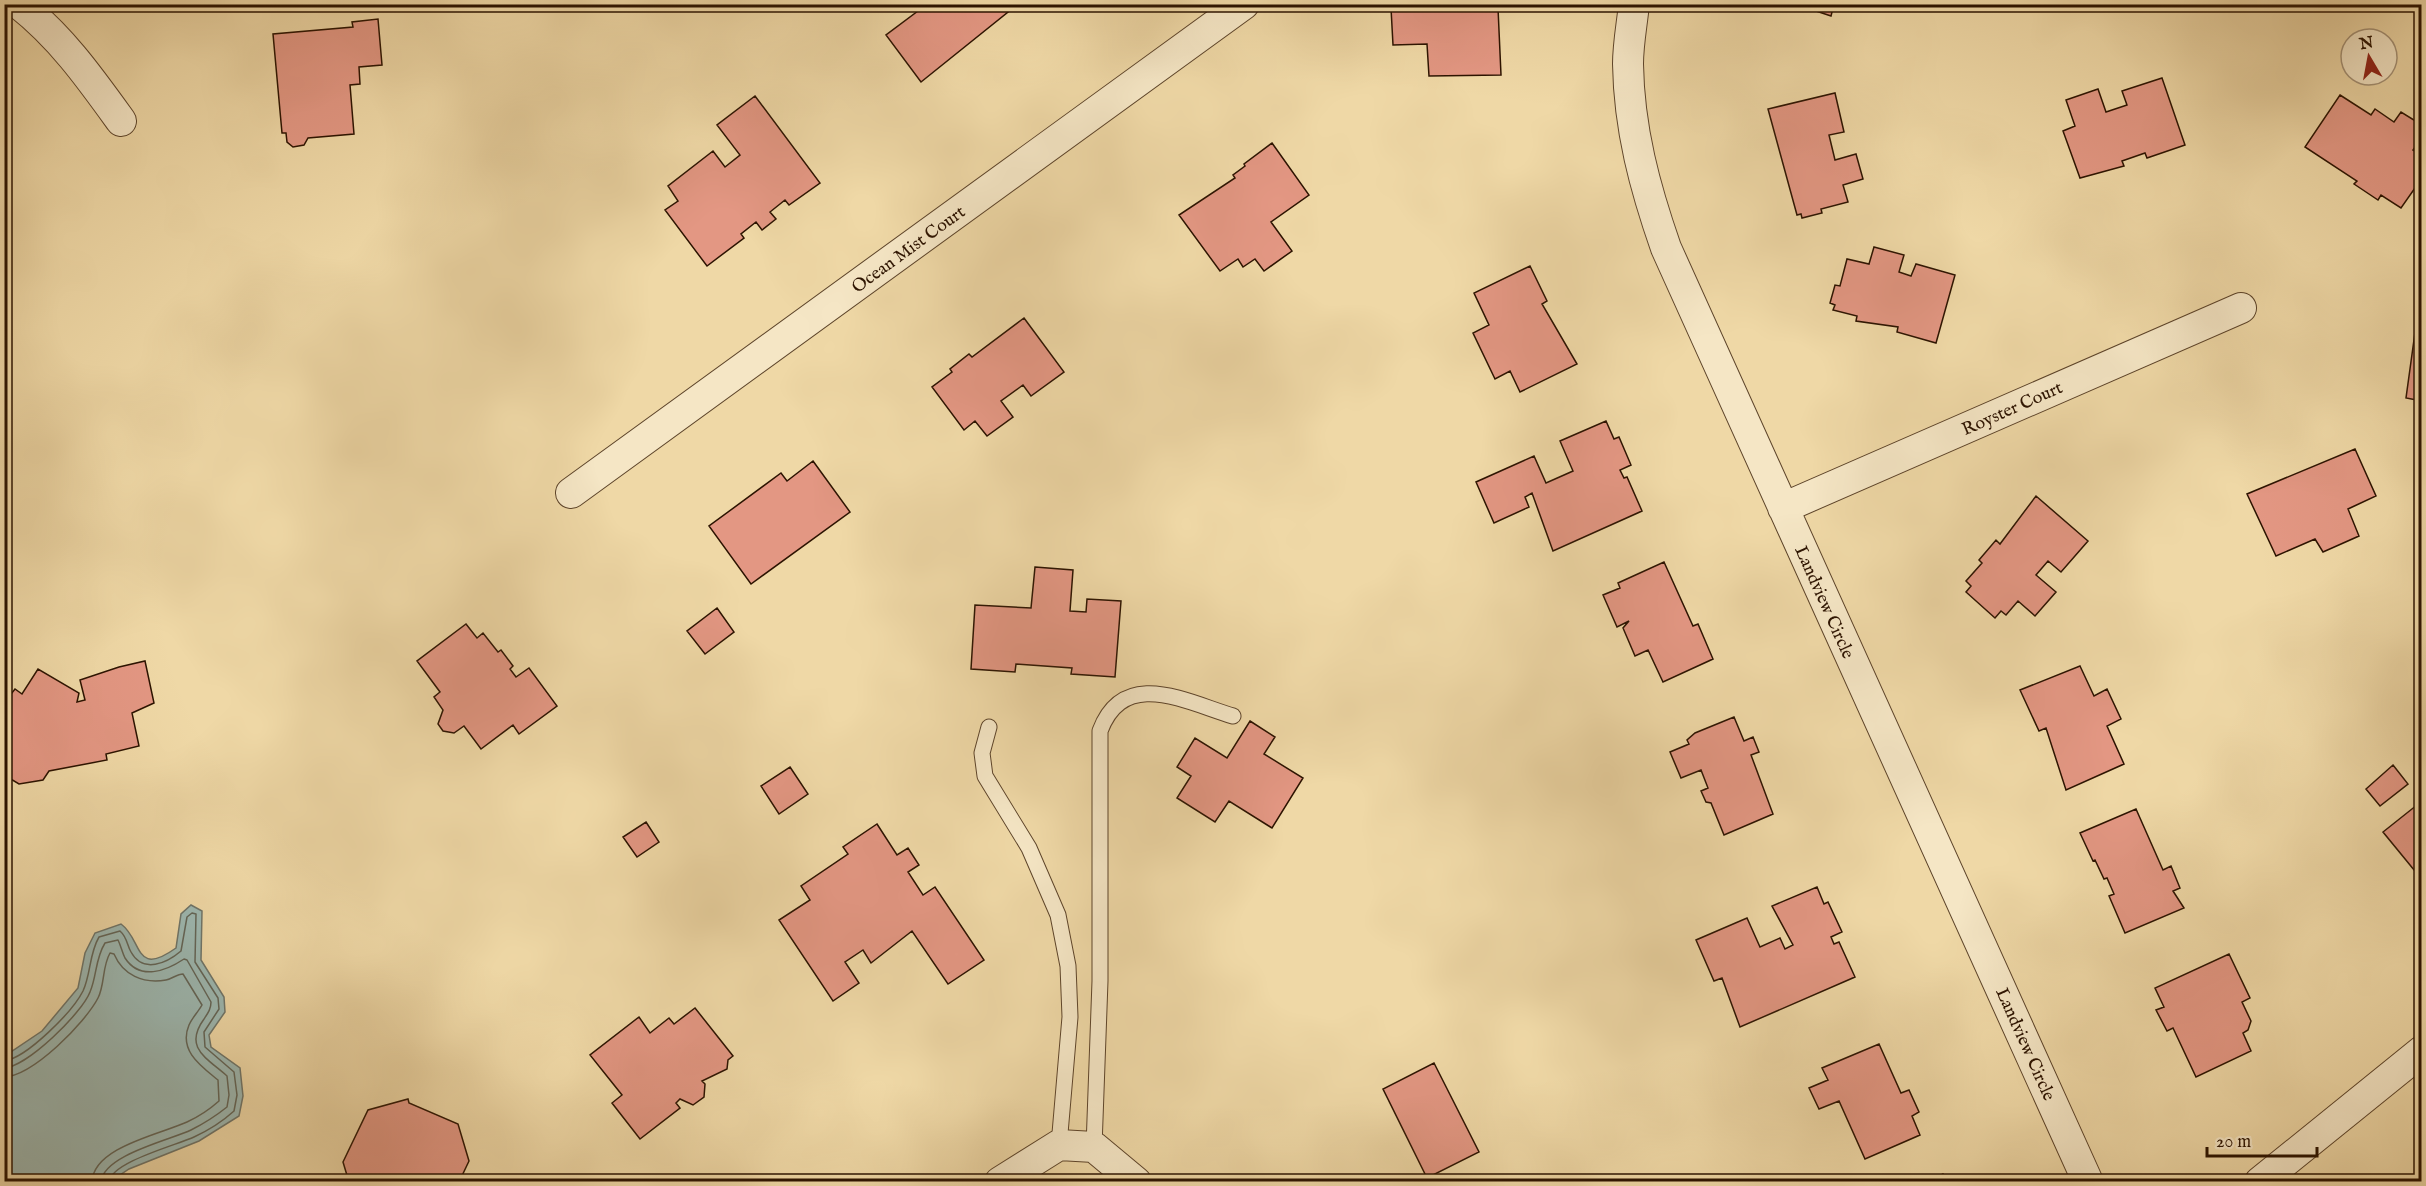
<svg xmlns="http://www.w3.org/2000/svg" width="2426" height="1186" viewBox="0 0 2426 1186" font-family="'IM FELL English',serif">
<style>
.water{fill:#9db8b1;stroke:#70766a;stroke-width:1.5}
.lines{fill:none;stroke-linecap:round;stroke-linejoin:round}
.shore{stroke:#646658;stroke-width:1.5}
.building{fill:#e39783;stroke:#2c1300;stroke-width:1.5}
.service-casing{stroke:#5d442a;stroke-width:17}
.minor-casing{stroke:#5d442a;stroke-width:32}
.service{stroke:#f5e6c5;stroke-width:15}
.minor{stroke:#f5e6c5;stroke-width:30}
.labels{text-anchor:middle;stroke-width:4.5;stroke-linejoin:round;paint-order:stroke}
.street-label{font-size:18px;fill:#2c1300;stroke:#f5e6c5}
</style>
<rect width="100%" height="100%" fill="#efd8a6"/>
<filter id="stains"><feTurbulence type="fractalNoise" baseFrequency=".00333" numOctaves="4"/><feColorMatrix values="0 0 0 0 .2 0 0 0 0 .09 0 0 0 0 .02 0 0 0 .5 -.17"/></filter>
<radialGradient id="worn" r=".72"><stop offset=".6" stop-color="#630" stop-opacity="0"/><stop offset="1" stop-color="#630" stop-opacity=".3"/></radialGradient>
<path class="water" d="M191,905l11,6 -1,49 23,37 1,15 -16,23 2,12 29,21 3,28 -4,20 -40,25 -70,28 -18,12h-106v-125l37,-25 36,-43 7,-35 10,-20 26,-9c22,16 13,54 55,24l5,-34z"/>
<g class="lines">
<path class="shore" d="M4,1061c23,-3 69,-50 79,-70 8,-17 6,-37 16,-54l21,-6c7,6 7,14 11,21 12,22 36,11 50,-1l6,-34 5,-4 4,1 -1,48 23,36 1,11 -15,23 1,15 29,25 3,23 -3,16c-11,10 -27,20 -40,26 -17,8 -83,25 -85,45
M4,1068c23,-1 78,-55 86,-76 7,-16 5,-33 15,-49l13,-3c3,6 4,12 7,18 15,23 41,13 59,1l3,1 24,42c0,7 -3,11 -7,17 -21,29 3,39 23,57l2,19 -2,12c-10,8 -24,17 -36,23 -21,10 -88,25 -90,52
M4,1077c29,-1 81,-54 94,-79 7,-14 4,-31 12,-45l4,1c9,21 29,30 52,26 6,-1 11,-6 17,-6l19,31c-4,7 -10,13 -13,20 -11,26 13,42 29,55l1,21c-9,8 -21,16 -32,21 -26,12 -94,25 -95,60"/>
</g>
<path class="building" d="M935,4h83l-97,78 -35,-47 40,-30 3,4z
M1795,4h39l-3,12z
M1433,5v6l65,-3 3,67 -72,1 -2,-32 -34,1 -2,-37z
M378,19l4,46 -23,2 1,17 -10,1 4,49 -46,4 -4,7 -11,2 -6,-5 -1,-9h-4l-9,-99 80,-7 -1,-5z
M2162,78l23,67 -38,13 -2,-5 -23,8 2,5 -44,12 -17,-47 12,-5 -9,-26 32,-11 8,23 21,-7 -5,-14z
M1835,93l9,39 -15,3 6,25 21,-6 7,25 -20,6 5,17 -27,7 1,4 -20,5 -1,-4 -4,1 -29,-106z
M2340,95l31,20 4,-6 19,13 7,-10 21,13v12l-9,13 9,6v22l-21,30 -20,-13 -3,5 -24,-16 3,-3 -52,-34z
M755,96l65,87 -31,22 -4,-5 -15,12 6,7 -14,11 -6,-8 -15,12 3,4 -37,28 -42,-56 13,-9 -10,-15 45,-35 12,16 15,-12 -23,-30z
M1272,143l37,52 -38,27 21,29 -28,20 -9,-12 -12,8 -5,-8 -18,12 -41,-56 56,-37 -2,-3 12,-9 -1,-2z
M1874,247l30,8 -5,17 12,4 5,-12 39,11 -19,68 -39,-11 1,-5 -42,-6 1,-5 -24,-6 2,-5 -5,-2 5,-18 5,1 7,-27 22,5z
M1530,266l17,35 -5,3 35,60 -57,28 -10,-21 -15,8 -22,-46 16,-8 -15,-32z
M1024,318l40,54 -33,24 -8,-11 -22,16 12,16 -26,19 -12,-15 -11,9 -32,-43 20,-15 -2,-3 19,-15 3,3z
M2417,318h5v83l-16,-3z
M1606,421l8,18 5,-2 12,28 -11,5 4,8 3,-1 15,34 -89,40 -21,-58 -7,4 4,10 -35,16 -18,-41 58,-26 12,27 27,-12 -13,-30z
M2355,449l21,47 -28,13 11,27 -36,16 -8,-13 -39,17 -29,-62z
M813,461l37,51 -99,72 -42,-58 72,-53 6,8z
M2036,496l52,45 -27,31 -13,-11 -12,14 20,17 -21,24 -17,-15 -12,14 -5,-4 -6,7 -29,-26 5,-6 -5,-5 16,-18 -3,-3 17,-20 4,4z
M1664,562l29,64 5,-2 15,35 -50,23 -15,-32 -13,6 -12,-28 6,-7 -12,6 -14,-32 17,-7 -2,-5z
M1035,567l38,3 -3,41 16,1 1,-13 34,2 -6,76 -44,-3 1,-6 -56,-4 -1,8 -44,-3 4,-64 56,3z
M717,608l17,24 -29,22 -18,-23z
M466,624l11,14 6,-5 15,19 3,-2 12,16 -3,3 6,8 13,-9 28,38 -38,28 -6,-9 -32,24 -17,-23 -10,7 -11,-2 -5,-7 5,-14 -9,-13 6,-5 -23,-31z
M145,661l9,42 -22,10 7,33 -33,8 1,6 -58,11 -6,9 -24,4 -15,-9v-72l11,-14 7,5 16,-25 41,24 -2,9 8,-2 -5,-20 39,-13z
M2080,666l14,30 13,-7 14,30 -14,7 17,38 -58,26 -20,-62 -7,3 -19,-41z
M1734,717l10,24 9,-4 6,15 -8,3 22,59 -49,21 -13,-32 -5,-1 -5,-11 7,-3 -7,-18 -20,8 -11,-26 19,-8 -2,-4 8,-7z
M1250,721l25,16 -11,17 39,24 -31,50 -43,-27 -14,21 -38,-24 14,-22 -14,-9 18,-29 32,20z
M2393,765l15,19 -28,22 -14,-17z
M790,767l18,27 -29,20 -18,-28z
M2422,801v73l-3,2 -36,-44z
M2136,809l27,61 8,-4 9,22 -7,3 11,17 -59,25 -16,-37 5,-2 -7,-16 -3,1 -9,-19 -2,1 -13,-28z
M646,822l13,20 -22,15 -14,-20z
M877,824l20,31 11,-7 11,17 -11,7 15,23 12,-8 49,73 -36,24 -36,-53 -41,32 -8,-13 -18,12 14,21 -26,18 -54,-81 31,-20 -9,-14 47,-32 -5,-7z
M1817,887l7,17 4,-2 14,30 -11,5 3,7 5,-2 16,35 -115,50 -18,-49 -8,3 -18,-41 51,-22 13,29 20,-9 5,11 8,-4 -21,-39z
M2229,954l21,44 -8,4 9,19 -3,9 -5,3 8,18 -55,26 -23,-49 -6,3 -11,-21 8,-3 -9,-19z
M695,1008l38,48 -5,4 -1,9 -25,12 3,3 -1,13 -11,8 -13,-6 -4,4 4,5 -40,31 -28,-36 10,-8 -32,-40 49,-38 11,16 19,-15 5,6z
M1879,1044l22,49 8,-3 10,22 -7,4 8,19 -55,24 -26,-58 -20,8 -10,-21 19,-8 -6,-12z
M1434,1063l45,89 -52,26 -44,-89z
M408,1099l1,4 49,21 11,37 -10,21h-110l-6,-20 25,-52z
M1943,1174l4,8h-21z"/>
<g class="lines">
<g class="service-casing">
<path id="service" d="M989,727l-7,26 3,23 44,72 29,67 10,51 2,51 -11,128
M1094,1147l6,-166v-250c24,-64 86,-29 133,-15"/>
</g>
<g class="minor-casing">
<path id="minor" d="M19,4c42,33 71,74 102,117
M1634,4c-2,20 -6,40 -6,60 1,65 17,124 38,184l422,934
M571,493l673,-489
M1783,508l458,-200
M1000,1182l59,-37 35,2 42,35
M2260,1182l162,-131"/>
</g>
<use href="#service" class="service"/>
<use href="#minor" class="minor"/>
</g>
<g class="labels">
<g class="street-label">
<text transform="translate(908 249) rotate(-36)" y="6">Ocean Mist Court</text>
<text transform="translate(2012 408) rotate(-24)" y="6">Royster Court</text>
<text transform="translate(1825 602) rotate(66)" y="6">Landview Circle</text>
<text transform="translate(2026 1044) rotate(66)" y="6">Landview Circle</text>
</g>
</g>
<rect width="2426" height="1186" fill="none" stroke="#efd8a6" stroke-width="24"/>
<rect x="6" y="6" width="2414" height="1174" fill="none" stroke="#2c1300" stroke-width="3"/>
<rect x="12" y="12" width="2402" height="1162" fill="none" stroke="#2c1300" stroke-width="1.5"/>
<g transform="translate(2369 57) rotate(350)"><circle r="28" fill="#f5e6c5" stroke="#a59276" stroke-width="1.5"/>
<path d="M0-4.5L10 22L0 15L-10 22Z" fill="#8f2418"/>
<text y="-9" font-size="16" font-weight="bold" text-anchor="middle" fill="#2c1300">N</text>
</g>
<path d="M2207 1147v9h110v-9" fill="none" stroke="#2c1300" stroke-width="3"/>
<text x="2216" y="1147" font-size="18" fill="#2c1300" stroke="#f5e6c5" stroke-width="4.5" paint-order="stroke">20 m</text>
<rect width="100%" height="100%" filter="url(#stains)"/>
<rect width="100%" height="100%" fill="url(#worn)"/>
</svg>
